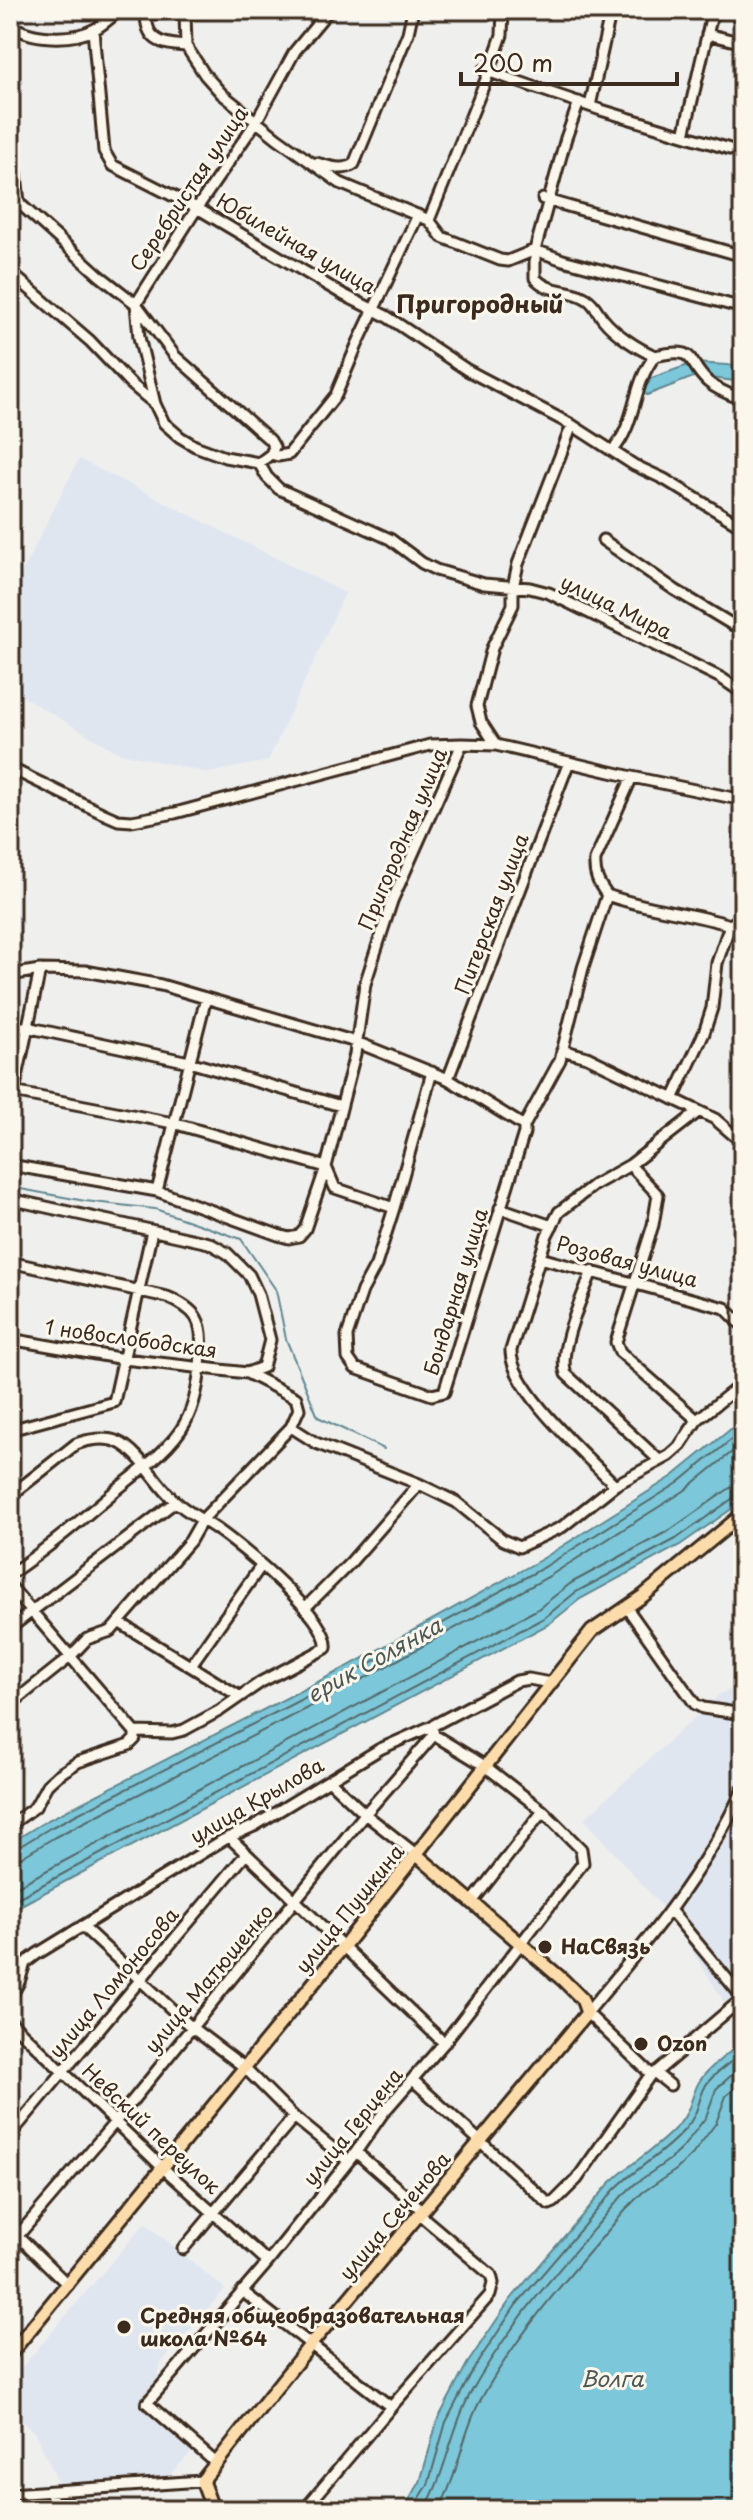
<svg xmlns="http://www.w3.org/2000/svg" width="753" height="2520" viewBox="0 0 753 2520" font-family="'Playpen Sans',sans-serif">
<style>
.built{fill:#e0e6f0}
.water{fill:#7bc7da;stroke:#61888f;stroke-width:2}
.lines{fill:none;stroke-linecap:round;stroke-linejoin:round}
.shore{stroke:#556969;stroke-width:2}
.stream{stroke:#61888f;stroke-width:2}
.minor-casing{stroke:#3b2a1e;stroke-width:15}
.major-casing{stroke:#3b2a1e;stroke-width:17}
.minor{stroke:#fbf7ec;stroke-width:9}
.major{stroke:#fddcac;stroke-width:11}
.poi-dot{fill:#3b2a1e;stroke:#fbf7ec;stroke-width:3}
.labels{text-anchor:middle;stroke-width:6;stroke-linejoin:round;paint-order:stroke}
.street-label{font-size:20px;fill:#3b2a1e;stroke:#fbf7ec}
.poi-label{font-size:20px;font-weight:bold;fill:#3b2a1e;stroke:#fbf7ec;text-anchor:start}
.water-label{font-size:22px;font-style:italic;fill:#4e5956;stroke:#fbf7ec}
.quarter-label{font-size:24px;font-weight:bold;fill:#3b2a1e;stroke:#fbf7ec}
</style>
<rect width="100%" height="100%" fill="#efefee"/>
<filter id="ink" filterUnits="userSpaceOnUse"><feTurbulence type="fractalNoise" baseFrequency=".0125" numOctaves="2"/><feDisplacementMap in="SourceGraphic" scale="16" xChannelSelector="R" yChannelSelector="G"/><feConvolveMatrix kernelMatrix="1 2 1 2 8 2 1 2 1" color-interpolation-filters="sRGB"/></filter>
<g filter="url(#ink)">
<path class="built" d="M79,459l266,134 -77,168 -60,12 -91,-21 -107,-63v-93z
M743,1684v348l-73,-116 -86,-97 136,-125z
M145,2223l80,66 -65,75 -2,16 -18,20 54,50 -30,30 -104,6 -25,-53 -25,-23v-29z"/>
<path class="water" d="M694,363l49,3v16l-47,-6 -49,19 -6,-5 8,-7 2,-5z
M743,1419v82l-63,44 -100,54 -31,25 -539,287v-68l36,-22 299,-153 197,-109 131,-83z
M743,2042v468h-340l17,-28 18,-63 29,-55 43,-64 99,-116c22,-22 50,-36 71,-61 13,-15 11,-31 21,-44 10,-14 29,-27 42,-37z"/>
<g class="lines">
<path class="shore" d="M10,1849l7,-1 33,-20 299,-153 197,-109 132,-83 65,-53
M10,1859l12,-2 33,-20 299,-153 197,-109 133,-84 59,-48
M10,1890l528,-281 33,-26 99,-53 60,-42 13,-3
M10,1902l534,-284 32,-26 100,-53 60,-43 7,-1
M412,2510l16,-25 18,-63 28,-54 42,-63 99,-116c22,-22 50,-36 70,-60 15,-17 12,-28 21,-44 8,-13 26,-23 37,-33
M424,2510c22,-36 26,-77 45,-114 40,-74 99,-136 153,-200l14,-13 33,-23 14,-13 23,-30 10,-28 27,-24
M438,2510c21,-34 23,-74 42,-109 40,-73 97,-134 151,-197l12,-12 33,-22 16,-15 24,-32 10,-27 17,-15"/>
<path class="stream" d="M10,1187l75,14 70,8 86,30 35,51 10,49 32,78 66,32"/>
<g class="minor-casing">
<path id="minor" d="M144,10c2,5 2,9 3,14 4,20 23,21 39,22
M329,10l-34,41 -39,71 -59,86 -61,96 3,33 16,67 9,19 16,14 15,9 30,11 34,6 12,-9 7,2 11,-2 47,-59 21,-50 61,-130
M185,13l1,33 19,29 17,19 55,44 63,45 89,37 13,17 58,23 8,1 27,-11 28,10 180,48
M147,14l96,-4
M712,14l17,-4
M10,24c19,16 63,17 85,5 9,-5 17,-13 25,-19
M93,30l11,121 8,14 85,43 147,87 42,21 81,54 105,55 62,40 30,14 79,48
M707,34l36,9
M10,41l3,-14
M484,70l117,40 142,43
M579,102l-13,36 -31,112v28c14,16 36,10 52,21 8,5 11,14 16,20 12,15 35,30 52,37
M590,106l21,-96
M10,116l9,87 81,73 36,28 39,52 95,84 4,7 -3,7
M684,135l28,-121
M316,163c13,3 27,9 38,1l54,-131 5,-23
M543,199l200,57
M429,220l60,-148 13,-37 1,-25
M10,272l80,69 41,43 24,20
M613,450c24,-27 19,-66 42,-94 44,-10 30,5 53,26 9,8 23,13 35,18
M259,463l8,14 12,12 111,50 32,24 14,7 48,14 46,4 19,5 172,85 22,15
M603,540l72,50 68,41
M496,745l-15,-23 -4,-16 15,-58 21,-43v-18l5,-23 54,-139
M10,768l92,45 16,7 14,1 43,-8 255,-68 32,-1 34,1 136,32 111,23
M607,895c41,15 82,17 123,30l8,-5h5
M607,895c-9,-12 -13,-20 -12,-35l37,-83
M10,975l30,-5 45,1 76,14 195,57 92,37 76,47
M10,1027h16l163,35 152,44
M562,1050l25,7 128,62 28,24
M432,1072l-38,136 -18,57 -14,26 -15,45 1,22 7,10 77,27 12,-3 80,-259v-7l36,-66 23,-92 24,-73
M448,1079l121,-317
M10,1095l3,-3 160,31 153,44 9,21 59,20
M673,1099l31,-66 8,-25 5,-45 13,-38
M10,1110l30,-140
M10,1165l147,26 121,44 11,3 10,-2 6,-7 21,-62 29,-113 10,-70 27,-83 70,-157
M630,1165l28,30 -5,30 -37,117 4,10 77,68
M157,1191l49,-193
M10,1199l199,44 18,10 22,22 9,19 12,46 -7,27 -16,6
M500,1208l52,18
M540,1258l185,50 18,18
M10,1262l157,35c29,12 37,24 34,55 -1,23 -5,51 -16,71 -13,25 -48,50 -70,68 -34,29 -68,58 -105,83
M592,1271c-9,25 -35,79 -26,103l94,87
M10,1339l114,20 123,14 49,25 3,11 -8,18 25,16 103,41 37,18 47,38 16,7 43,-20 53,-42 54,-29 10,-9 18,-27 46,-37
M10,1430l104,-28 38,-171
M615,1485c-27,-28 -106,-97 -104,-135l36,-115 12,-23 35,-27 36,-20 68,-53
M10,1496l66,-52c12,-5 30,-7 42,-2 21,9 39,43 56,58 12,12 28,19 41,28 25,17 116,91 111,120l-65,34 -42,29 -35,19 -12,3 -37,-1v7l-6,6 -51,17 -20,13 -11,10 -12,22 -25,18
M10,1586l125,146
M306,1607l45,-45 68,-78
M627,1608l68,96 8,4 40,6
M120,1623l119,73
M10,1628l165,-126
M191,1665l70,-99
M10,1705l60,-48 17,-18 24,-8 79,-90 12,-21 89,-93
M330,1781l35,33 52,41
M229,1837l215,206
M472,1902l71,-91
M670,1910l73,88
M82,1926l109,101 53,40 50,50 54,44
M10,1998l9,-16 6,-19 12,-9 186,-114 31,-14 126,-77 52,-23 85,-45 12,-2 21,4
M10,2021l152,146 106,95
M655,2073l88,-75
M414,2081l135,123 5,-2 23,-23 74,-105
M670,2085l-15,-12 -4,1 -64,-61c58,-69 118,-141 156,-224
M10,2135l236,-281
M356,2152l66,58
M10,2228l58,57
M10,2245l106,-124 249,-307 69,-79
M183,2249l111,-132
M242,2291l149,116
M216,2463l-69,-60 121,-141 88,-110 27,-39 61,-70 139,-180 -2,-14 -38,-38 -58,-45 -51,-31 -2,-9
M52,2492v18
M10,2494l192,-13
M304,2510l87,-103 99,-112 3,-12 -2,-8 -72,-61"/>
</g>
<g class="major-casing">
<path id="major" d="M10,2354l333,-407 249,-316 51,-35 100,-82
M213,2510l-11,-29 109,-137 276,-331 -5,-14 -19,-19 -146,-125"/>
</g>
<use href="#minor" class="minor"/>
<use href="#major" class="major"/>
</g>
</g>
<g class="poi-dot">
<circle cx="545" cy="1947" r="8"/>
<circle cx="641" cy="2044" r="8"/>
<circle cx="124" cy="2327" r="8"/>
</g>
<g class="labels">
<g class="street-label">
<text transform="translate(189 189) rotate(-56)" y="7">Серебристая улица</text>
<text transform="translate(296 244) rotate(30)" y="7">Юбилейная улица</text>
<text transform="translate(616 607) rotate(26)" y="7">улица Мира</text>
<text transform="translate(403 839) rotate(-67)" y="7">Пригородная улица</text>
<text transform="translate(492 914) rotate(-69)" y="7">Питерская улица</text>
<text transform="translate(627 1262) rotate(15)" y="7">Розовая улица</text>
<text transform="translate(456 1292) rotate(-73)" y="7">Бондарная улица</text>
<text transform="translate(131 1339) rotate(8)" y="7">1 новослободская</text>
<text transform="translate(257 1801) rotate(-30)" y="7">улица Крылова</text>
<text transform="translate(350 1909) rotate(-51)" y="7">улица Пушкина</text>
<text transform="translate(209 1979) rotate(-50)" y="7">улица Матюшенко</text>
<text transform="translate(114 1983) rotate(-50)" y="7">улица Ломоносова</text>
<text transform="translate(353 2127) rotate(-51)" y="7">улица Герцена</text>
<text transform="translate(151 2129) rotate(43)" y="7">Невский переулок</text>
<text transform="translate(395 2216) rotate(-50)" y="7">улица Сеченова</text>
</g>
<g class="poi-label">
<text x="561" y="1954">НаСвязь</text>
<text x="657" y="2051">Ozon</text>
<text x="140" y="2323">Средняя общеобразовательная<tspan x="140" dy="23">школа №64</tspan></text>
</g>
<g class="water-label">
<text transform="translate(374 1660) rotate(-29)" y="8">ерик Солянка</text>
<text x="612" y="2387">Волга</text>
</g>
<g class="quarter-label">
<text x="480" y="313">Пригородный</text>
</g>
</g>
<rect width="753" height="2520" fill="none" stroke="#fbf7ec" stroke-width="40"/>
<rect x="20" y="20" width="713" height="2480" fill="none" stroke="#3b2a1e" stroke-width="3" filter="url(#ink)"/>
<path d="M461 72v12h216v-12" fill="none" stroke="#3b2a1e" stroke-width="4"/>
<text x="473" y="72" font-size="24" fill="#3b2a1e" stroke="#fbf7ec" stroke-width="6" paint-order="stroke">200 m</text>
</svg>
